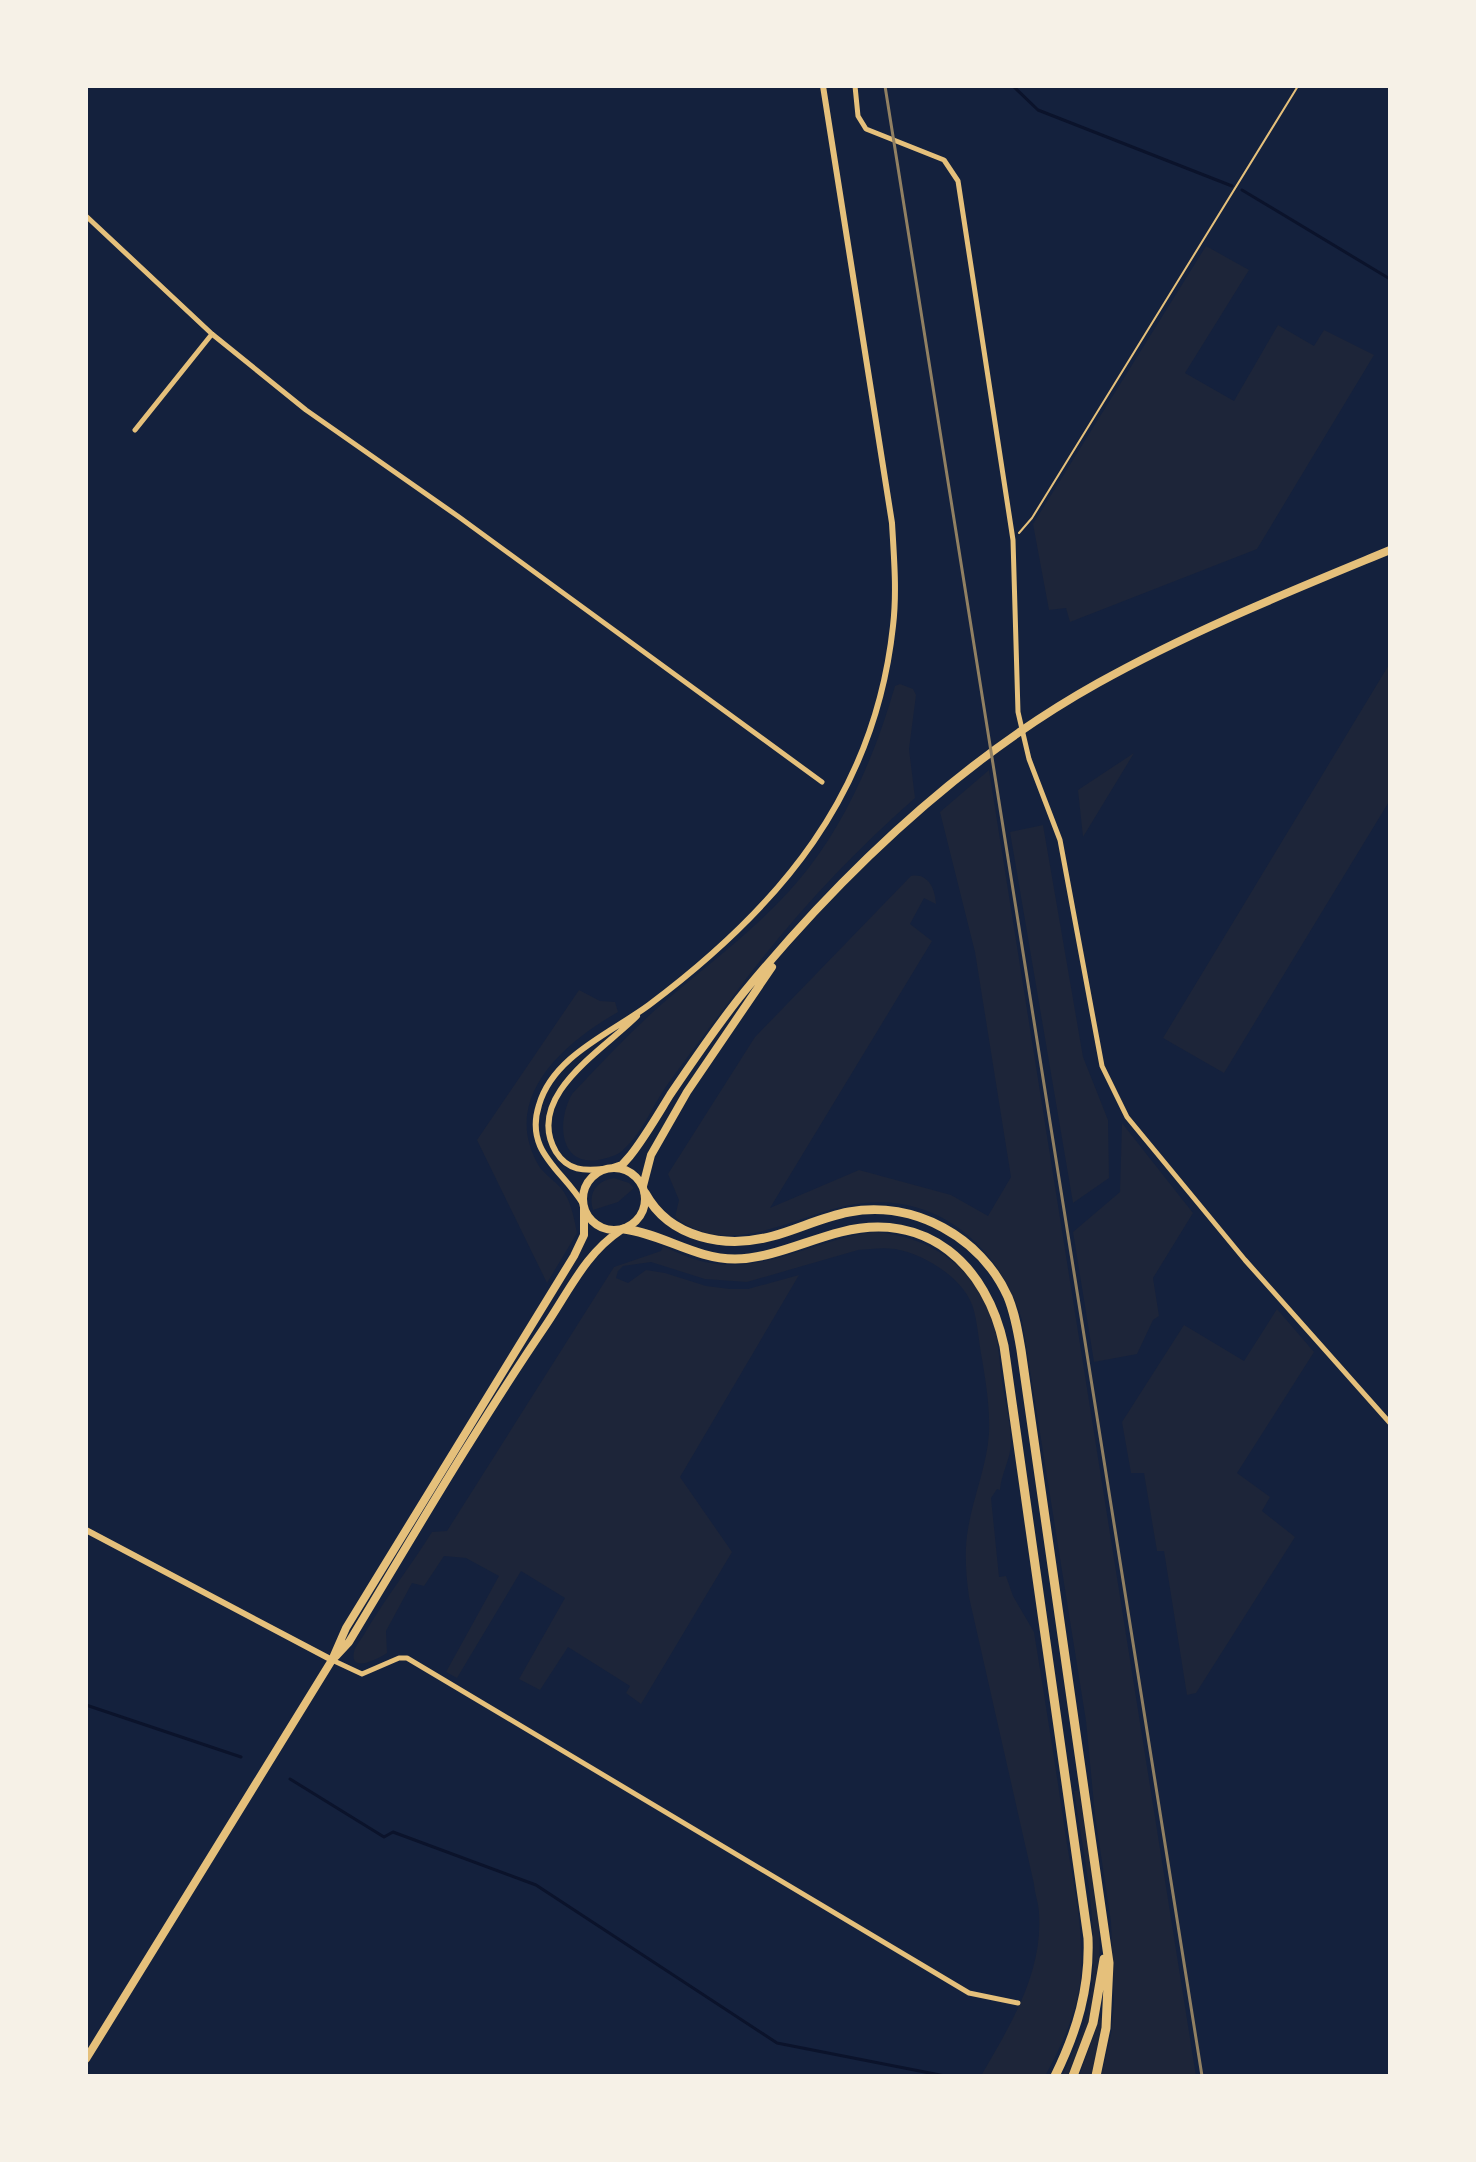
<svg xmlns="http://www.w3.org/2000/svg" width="1476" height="2162" viewBox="0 0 1476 2162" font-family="Roboto,sans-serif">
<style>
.green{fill:#1d2539}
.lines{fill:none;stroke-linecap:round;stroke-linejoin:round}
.stream{stroke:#0b132b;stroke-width:3}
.path{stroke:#e5c07b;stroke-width:2}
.minor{stroke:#e5c07b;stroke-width:5}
.tertiary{stroke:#e5c07b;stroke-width:6}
.primary{stroke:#e5c07b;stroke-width:8}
.motorway{stroke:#e5c07b;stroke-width:9}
.rail{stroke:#918062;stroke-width:3}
</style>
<rect width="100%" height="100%" fill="#14213d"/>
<path class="green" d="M1206,246l43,24 -64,103 49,28 44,-76 36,21 10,-16 50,25 -117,194 -187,73 -4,-14 -17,2 -16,-86z
M1390,663v137l-166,273 -61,-35z
M900,684l13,5 3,6 -7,54 6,49c-67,59 -128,125 -181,197 -23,31 -47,62 -69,93 -13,19 -23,45 -41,61 -5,6 -14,8 -21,10 -44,11 -47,-37 -31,-65 29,-31 59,-63 91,-91 45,-39 96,-76 135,-122 47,-55 77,-126 97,-195z
M1134,753l-51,84 -5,-47z
M989,770l207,1306h-95l10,-42 3,-31 -3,-81 -16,-107 -9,-94 -64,-401c-25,-78 -90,-133 -177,-114 -54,12 -118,53 -170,11l4,-17 -11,-26 87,-137 156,-161c17,-3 24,12 25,28l-12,-6 -14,26 22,17 -162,267 89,-38 92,25 37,21 23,-39 -36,-225 -35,-140z
M1043,825l40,232 25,63 1,58 -36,25 -63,-371z
M579,990l21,11 15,1 3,10c-54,31 -119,86 -79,154 6,9 15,14 22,22 10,12 13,30 16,45l-30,50 -70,-143z
M1122,1123l71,90 -40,65 6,38 -6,4 -16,34 -43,8 -21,-130 47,-40z
M614,1178l15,5 5,5 -16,14 -25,8c-5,-17 3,-29 21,-32z
M873,1232c50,3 95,29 116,77 9,22 10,49 13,73 3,19 9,41 9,61 0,15 -10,31 -11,47l-3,-1 -6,9 8,79 7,-1 7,20 21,36c11,68 22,137 32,206 8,50 21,102 13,153 -6,30 -19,58 -34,85h-64c28,-49 62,-102 58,-162 0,-10 -4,-19 -5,-30l-65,-287c-3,-22 -5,-46 -1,-68 5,-32 19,-63 21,-96 1,-25 -3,-50 -7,-74 -3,-15 -4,-33 -8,-48 -7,-31 -49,-57 -79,-62 -12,-2 -25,0 -37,1l-111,32 -42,-3 -54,-17 -28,4 -5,5 -2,7 12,5 18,-13 19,3 41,13 24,3h18l51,-14 -119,202 52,75 -91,152 -15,-11 4,-7 -62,-39 -28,43 -21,-11 46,-81 -44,-27 -64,107 -11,-6 53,-96 -33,-18 -22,-2 -20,30 -12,-3 -26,48 1,22c-6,4 -38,22 -33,-1 1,-6 9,-15 12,-21 20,-34 45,-65 66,-99l15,-1 167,-264 47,-16 2,-5c15,7 30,14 47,17 56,10 108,-24 163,-31z
M1277,1309l37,43 -77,121 33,24 -8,14 33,26 -99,156 -9,2 -23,-144h-7l-13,-78h-13l-9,-51 62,-97 60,36z
M1079,1790c9,60 26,124 19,185 -3,36 -16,68 -29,101h-7c9,-19 19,-38 24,-57 18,-75 -1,-154 -12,-228z
M1101,2015l2,5 -11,56h-13z"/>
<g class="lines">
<path class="stream" d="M1013,86l25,24 194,76
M1242,190l148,89
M86,1705l155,52
M290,1779l94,58 9,-5 143,53 241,158 168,33"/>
<path class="path" d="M1019,533l13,-15 266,-432"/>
<path class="minor" d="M855,86l3,30 8,13 78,31 14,21 55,359 5,172 11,47 31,81 42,226 25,51 118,143 145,163
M86,216l126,118 94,76 153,107 363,265
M135,430l77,-96
M332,1660l30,14 37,-16h8l562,335 49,10"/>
<path class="tertiary" d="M604,1169c-20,2 -36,2 -48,-17 -33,-56 49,-103 81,-136
M583,1204c-20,-34 -59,-52 -44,-99 14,-49 72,-72 110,-100 131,-98 226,-211 244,-379 4,-34 1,-68 -1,-103l-69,-437
M86,1530l246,130"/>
<path class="primary" d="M583 1199a31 31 0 1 1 62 0a31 31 0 1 1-62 0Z
M613,1168l9,-3 8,-9c15,-19 27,-40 40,-61 23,-34 48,-71 74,-103 100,-121 216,-232 354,-309 93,-52 193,-92 292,-133
M643,1186l8,-31 36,-63 85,-125
M336,1656l13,-14c64,-106 127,-214 197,-317 23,-34 40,-72 75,-95
M86,2059l246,-399 14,-32 228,-372 10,-21v-27"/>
<path class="motorway" d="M645,1193c25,46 81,56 128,43 26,-7 49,-19 76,-24 65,-12 132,25 159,85 7,17 10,35 13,53l88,613 -3,65 -10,48
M624,1229c39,5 71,30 111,30 38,-1 70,-18 106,-27 86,-22 146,33 163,114l84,592c2,50 -11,93 -33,138
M1073,2076l20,-53 11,-64"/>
<path class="rail" d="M885,86l317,1990"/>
</g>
<rect width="1476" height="2162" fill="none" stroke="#f6f1e7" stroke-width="176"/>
</svg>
